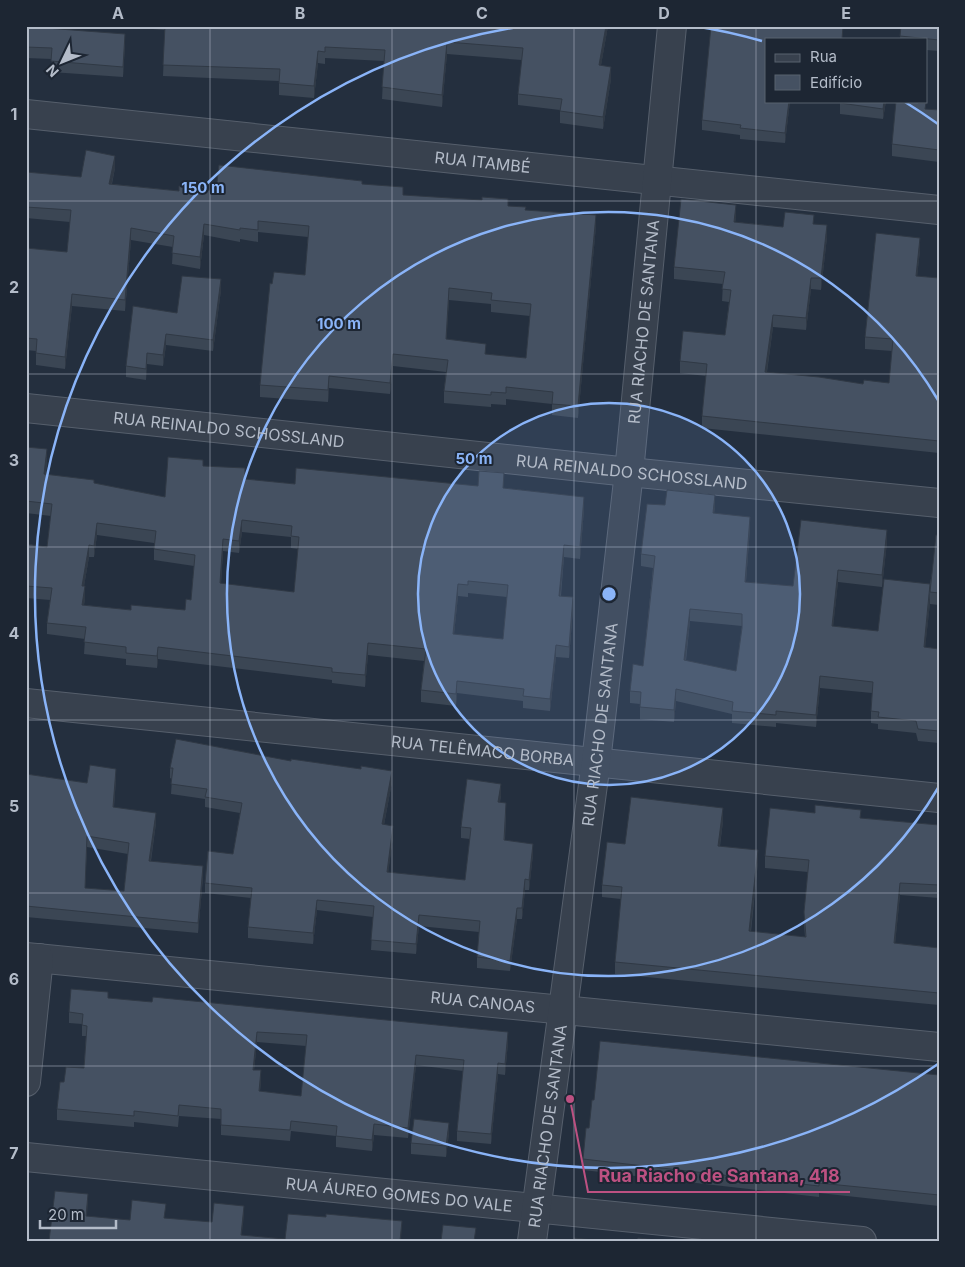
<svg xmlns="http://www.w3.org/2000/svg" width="965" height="1267" viewBox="0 0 965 1267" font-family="Inter,sans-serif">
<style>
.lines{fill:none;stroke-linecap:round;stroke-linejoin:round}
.minor-casing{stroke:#565f6c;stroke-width:30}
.minor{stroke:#38414e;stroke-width:28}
.wall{fill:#3b4654;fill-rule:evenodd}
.shaded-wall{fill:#303945}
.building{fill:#455162;stroke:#303945;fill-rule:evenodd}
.grid{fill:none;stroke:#b4bcc9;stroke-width:1;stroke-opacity:0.55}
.ring{fill:none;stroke:#8ab4f8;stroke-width:2.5}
.labels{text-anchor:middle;stroke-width:4;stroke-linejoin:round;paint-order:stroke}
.street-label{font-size:16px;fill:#b4bcc9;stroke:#1d2633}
.centre{fill:#8ab4f8;stroke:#1d2633;stroke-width:2.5}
.ring-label{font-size:15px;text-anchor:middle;font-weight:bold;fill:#8ab4f8;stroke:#1d2633;stroke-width:4;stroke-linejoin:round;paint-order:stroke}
.leader{fill:none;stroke:#bd5182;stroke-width:2}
.callout-dot{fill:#bd5182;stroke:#1d2633;stroke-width:2}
.callout-label{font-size:18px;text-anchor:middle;font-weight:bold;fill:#bd5182;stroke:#1d2633;stroke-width:4;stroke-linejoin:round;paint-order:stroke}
.neatline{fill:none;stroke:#b4bcc9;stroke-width:2}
.grid-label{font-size:16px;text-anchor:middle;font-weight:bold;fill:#b4bcc9}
</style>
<rect width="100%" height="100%" fill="#242f3e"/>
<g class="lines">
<g class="minor-casing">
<g id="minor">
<path id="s1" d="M26,114l913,96"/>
<path id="s2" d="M26,408l603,64 310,31"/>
<path id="s3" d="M26,703l913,95"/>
<path id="s4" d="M26,957l913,90"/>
<path d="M26,1082l13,-124"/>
<path id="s5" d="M26,1157l836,84"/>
<path id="s6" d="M532,1241l64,-479 33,-290 43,-446"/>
</g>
</g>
<use href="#minor" class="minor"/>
</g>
<path class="wall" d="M26,26h21v2l78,16 -2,33 -72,-5 1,-13 -26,-1z
M152,26h467v2l-11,-2 -7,39 10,14 -8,50 -43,-6v-13l-42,-5v-11l4,-34 -75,-6 -5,53 -60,-8 2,-38 -59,-3v6l-7,-1 -4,35 -35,-3v-14l-116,-5 2,-46 -13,-1z
M901,26h38v25l-13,-1v-11h-26z
M766,39l24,62 -5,42 -45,-4v-4l-38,-5v-10z
M840,101h46l-3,18 -43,-5z
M919,103l7,6 13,1v52l-47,-6v-12z
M115,168l-3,16 67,7h37l146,-7 41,11 105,11 88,20 -18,192 -26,-3v-11l-46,-5v6l-15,-1v3l-47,-4v-12l2,-19 -53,-6 -3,28 -61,-6 -1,14 -68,-5v-12l12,-101 33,-9 3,-38 -50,-5v10l-18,-3v3l-36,-7 -4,34 -28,-5 1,-17 -42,-7 -6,71 -53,-5 -7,63 -29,-4v-14l-10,-1v-102l41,4 3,-30 -44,-4v-46l55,5zM449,300l42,4v8l39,4 -4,42 -40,-4 -40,-15z
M736,217l-1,5 48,5 31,-3 13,13 -6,53 -10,-1 -5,41 -33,-3 -6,45 96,12 26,-1 3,-32 -27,-2v-12l55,-87 -3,26 22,2v175l-237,-25v-12l4,-40 -26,-3v-12l45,-26 4,-33 -7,-1 1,-17 -49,-5v-12z
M221,290l-8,61 -47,-6 -3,21 -16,-2 -1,16 -20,-3v-11l51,-53z
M26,447l21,14 -1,13 119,23 38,-31 42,13 50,5 209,4 80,21 -4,50 -16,-2 -3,39 12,13 -4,49 -13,-1 -6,54 -27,-3v-7l-66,-8 -1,13 -35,-4v-12l3,-29 -56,-6 -3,32 -33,-4v-3l-174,-21 -1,9 -31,-3v-6l-42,-5 1,-15 -38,-5v-11l3,-23 -24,-2v-54l21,3 4,-31 -25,-3zM242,532l49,5v11l7,1 -4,43 -73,-8 2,-33 16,2zM97,535l57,8v17l40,6 -3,34 -6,10h-54l-47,-5 1,-7 -1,-12 5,-29h5zM468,593l39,4 -4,42 -49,-5 4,-38 10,1z
M665,505l50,2 -1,6 36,15 -4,54 47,4 94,-44 -5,45 -44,-5 -5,44 45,5 52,-47 9,-49v70l-9,-1v-1l-5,44 14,2v94l-21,-2 -2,-8 -38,-4v-5l-7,-1v-12l1,-18 -52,-5 -4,39 -40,-4v4l-44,-4v-9l-56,-13 -2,21 -34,-3v-15l-10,-1v-12l13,-25 10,-98 -12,-2v-12zM690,621l52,5 -6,45 -50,-10z
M170,768l222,14 -8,43 9,12 -5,35 77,8 5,-41 -9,-1v-11l40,-32 -1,7 6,11 -1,27 28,14 -4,36h-4l-3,29h-5l-7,52 -33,-3v-11l2,-25 -60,-6 -3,28 -45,-4 2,-33 -56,-7 -4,34 -65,-6v-11l3,-29 -46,-5v-10l28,-29 7,-41 -35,-6v-8l-34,-5 1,-15 -2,-1z
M26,774l61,9 29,-4 -2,28 42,16 -5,38 52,16 -5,56 -172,-16zM87,847l41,7 -4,37 -39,-3z
M861,818l78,7v73l-39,-3 -5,48 44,5v57l-324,-31v-12l6,-63 -19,-2v-12l23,-41 98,-23 -3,25 38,16 -7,70 54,5 -1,-13v-12l4,-40 -43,-4v-12z
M108,998l400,44 -3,33 -7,-1 -7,70 -34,-3v-10l6,-60 -47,-6 -8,73 -34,-3 -2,16 -36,-4v-11l-45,-5 -1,10 -69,-6v-16l-42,-3 -1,11 -44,-5v5l-77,-7v-11l7,-27 20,-14 2,-32h-4v-12l-13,-1v-11zM257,1042l49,4 -5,50 -41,-5 1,-10 -7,-11z
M939,1075v131l-120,-13v4l-236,-27v-11l6,-31z
M449,1133l-3,24 -35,-3v-11z"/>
<path class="shaded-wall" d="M606,26h2l-9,51v-12z
M125,34v10l-2,33v-10z
M447,42v12l-5,53v-12z
M318,51v12l-4,35v-12z
M611,67v12l-8,50v-12z
M789,101h1l-5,42v-10z
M884,101h2l-3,18v-10z
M115,156v12l-6,27v-11z
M736,205v12l-2,17v-12z
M596,215v11l-18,192v-12z
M204,224v11l-4,34v-12z
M827,225v12l-6,53v-12z
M131,228v12l-6,71v-11z
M920,238v12l-4,38v-12z
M811,278v11l-5,41v-12z
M221,279v11l-8,61v-11z
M449,288v12l-3,51v-12z
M72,294v12l-7,63v-12z
M773,315v12l-8,57v-12z
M166,334v11l-3,21v-11z
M147,353v11l-1,16v-11z
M393,354v12l-3,28v-11z
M329,376v12l-1,14v-12z
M47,449v12l-3,25v-12z
M715,495v12l-2,18v-12z
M584,497v12l-4,50v-12z
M750,517v11l-5,66v-12z
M242,520v12l-3,21v-12z
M97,523v12l-3,22v-11z
M887,530v12l-5,45v-12z
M223,539v12l-3,44v-12z
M89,545v12l-7,41v-12z
M564,545v12l-5,50v-11z
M838,570v12l-6,56v-12z
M458,584v12l-5,49v-11z
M85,586v12l-3,19v-12z
M930,592v11l-6,56v-12z
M573,597v12l-4,49v-11z
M690,609v12l-6,51v-12z
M368,643v12l-3,32v-12z
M556,645v12l-6,54v-12z
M158,647v12l-1,9v-12z
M820,676v12l-4,39v-12z
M457,681v12l-1,13v-12z
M676,689v12l-2,21v-12z
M116,769v10l-3,38v-10z
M392,771v11l-10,53v-11z
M501,784v11l-3,17v-10z
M723,808v13l-5,37v-12z
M156,813v10l-7,48v-10z
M393,826v11l-6,46v-11z
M533,844v10l-4,36v-10z
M758,850v12l-9,82v-13z
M203,866v11l-5,56v-10z
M525,879v11l-3,29v-11z
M900,883v12l-6,61v-13z
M317,900v10l-4,34v-11z
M517,908v11l-7,52v-10z
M419,915v11l-3,28v-10z
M257,1032v10l-4,38v-10z
M508,1032v10l-3,33v-11z
M416,1055v10l-8,73v-10z
M498,1063v11l-7,70v-10z
M261,1070v11l-2,21v-11z
M449,1123v10l-3,24v-11z
M374,1124v11l-2,16v-11z
M88,1194v10l-2,23v-11z
M244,1206v10l-3,25v-6z
M402,1221l-1,20h-1z"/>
<path class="building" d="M26,26h20v2l79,6 -2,33 -72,-6 1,-13 -26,-1z
M165,26h441l-7,39 12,2 -8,50 -43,-6 2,-12 -44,-5 5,-46 -76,-6 -5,53 -60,-8 3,-37 -60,-3v5l-7,-1 -4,35 -35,-3 1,-14 -117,-4z
M711,26h132l-1,13h-76v62h23l-4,32 -45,-5 1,-3 -39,-5z
M901,26h38v14l-39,-4z
M840,101h44l-1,8 -43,-6z
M896,101h22v2h8l-1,6 14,1v40l-47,-6z
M86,150l29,6 -6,28 70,7v-5l37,5 3,-26 143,16v3l41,3v8l79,5v-3l26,2v7l18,1 -1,3 71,5 -18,191 -26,-2 1,-12 -47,-5v6l-15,-1v3l-47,-4 4,-31 -55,-6 -3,29 -61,-7 -1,14 -68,-5 10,-102 2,1 2,-12 31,3 4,-49 -51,-5v9l-18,-2v2l-36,-6 -4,33 -28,-4 2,-17 -43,-8 -6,72 -53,-6 -7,63 -29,-4 1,-14 -11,-1v-90l41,4 4,-42 -45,-3v-35l55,5zM449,288l43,5 -1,7 40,4 -5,54 -41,-4 1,-10 -40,-5z
M681,199l55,6 -2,17 49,5 2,-15 29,3 -1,9 14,1 -6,53h-10l-5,40 -33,-3 -8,57 54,5 44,7 1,-4 25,3 4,-44 -28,-2 11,-104 44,5 -4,38 23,2v163l-237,-25 5,-52 -27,-3 3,-30 42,4 6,-45 -9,-1 3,-17 -51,-5z
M182,276l39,3 -8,61 -47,-6 -3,21 -16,-2 -1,16 -20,-3 7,-60 44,7z
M26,447l21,2 -3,25 50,6v3l71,14 3,-40 35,3v6l42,2v11l50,5 1,-16 182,18 1,-15 25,2 -1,15 81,9 -4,50 -16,-2 -5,51 14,1 -4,50 -13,-2 -6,54 -27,-3 1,-7 -67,-8 -1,13 -35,-4 5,-41 -58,-6 -3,32 -33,-3v-4l-174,-21 -1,9 -31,-3v-6l-42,-5 2,-15 -39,-4 5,-35 -26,-2v-42l21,3 5,-43 -26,-3zM242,520l50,6 -1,10 8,1 -5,55 -74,-9 3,-44 16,2zM97,523l59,8 -2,18 41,6 -4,45 -5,-1 -1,11 -54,-5v5l-49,-5 3,-19h-3l7,-41 5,1zM468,581l40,4 -5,54 -50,-5 5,-50 10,1z
M667,490l48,5 -2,18 37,4 -5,65 48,4 8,-66 86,10 -5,45 -44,-5 -6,56 46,5 6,-52 46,5 -6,63 15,2v82l-21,-2 -2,-8 -38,-4 1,-5 -8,-1 2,-29 -53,-6 -4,39 -40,-4v4l-44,-4 1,-9 -57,-13 -2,21 -34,-3 1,-15 -11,-1 3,-27 10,2 12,-110 -14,-2 6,-50 18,1zM690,609l52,5v14l-6,43 -52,-11z
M936,535h3v58l-9,-1z
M176,739l115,22v-2l70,10v-3l31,5 -10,53 11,2 -6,46 78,8 6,-52 -10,-1 6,-48 34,5 -3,18 8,1 -2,37 29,4 -4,36 -4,-1 -3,29h-5l-7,53 -33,-4 3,-36 -61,-6 -3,29 -45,-4 3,-34 -57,-6 -4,33 -65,-6 4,-39 -47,-5 3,-32 25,3 9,-51 -37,-6 2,-8 -36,-5 2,-16h-3z
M90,765l26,4 -3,38 43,6 -7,48 54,5 -5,57 -172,-17v-132l61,9zM87,836l42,7 -5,48 -39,-3z
M631,797l92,11 -5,38 40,4 -9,81 57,6 -2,-25 5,-52 -44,-4 5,-48 45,5v-8l46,5 -1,8 79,7v60l-39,-2 -6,60 45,5v45l-324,-31 7,-75 -20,-2 5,-43 18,2z
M71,989l37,3v6l44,4 1,-5 355,35 -3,32 -7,-1 -7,71 -34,-3 7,-71 -48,-5 -8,73 -34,-4 -2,16 -36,-4 1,-10 -46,-5 -1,9 -69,-5v-16l-42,-4 -1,11 -44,-5v5l-77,-7 3,-27h4l2,-15 18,1 3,-42 -5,-1 1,-11 -14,-2zM257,1032l50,3 -6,61 -42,-5 2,-21h-8z
M600,1041l339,34v120l-120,-12v3l-236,-27 3,-31h3l3,-28h2z
M414,1119l35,4 -3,23 -35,-3z
M55,1191l33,3 -2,22 44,4 2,-20 34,4 -2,14 48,4 2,-19 30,3 -3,29 44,4 3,-25 38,3v-3l76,7 -2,20h-351z
M443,1225l33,3 -2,13h-33z
M574,1238l29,3h-29z
M638,1238l28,3h-29z"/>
<path class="grid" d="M210,26v1215M392,26v1215M574,26v1215M756,26v1215M26,201h913M26,374h913M26,547h913M26,720h913M26,893h913M26,1066h913"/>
<circle cx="609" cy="594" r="191" fill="#8ab4f8" fill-opacity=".12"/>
<g class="ring">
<circle cx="609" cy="594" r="191"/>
<path d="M938 788A382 382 0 1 1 938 400"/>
<path d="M938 1064A574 574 0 1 1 524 26M694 26A574 574 0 0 1 762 41M905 102A574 574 0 0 1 938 124"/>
</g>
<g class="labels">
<g class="street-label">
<text dy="6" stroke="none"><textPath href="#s1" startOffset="459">RUA ITAMBÉ</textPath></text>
<text dy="6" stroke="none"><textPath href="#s6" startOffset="926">RUA RIACHO DE SANTANA</textPath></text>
<text dy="6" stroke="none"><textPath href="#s2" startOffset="204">RUA REINALDO SCHOSSLAND</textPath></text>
<text dy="6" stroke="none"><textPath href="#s2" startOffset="609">RUA REINALDO SCHOSSLAND</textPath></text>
<text dy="6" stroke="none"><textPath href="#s6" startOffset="521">RUA RIACHO DE SANTANA</textPath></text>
<text dy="6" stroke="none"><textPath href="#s3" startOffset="459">RUA TELÊMACO BORBA</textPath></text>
<text dy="6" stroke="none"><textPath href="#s4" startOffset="459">RUA CANOAS</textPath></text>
<text dy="6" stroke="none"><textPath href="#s6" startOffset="116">RUA RIACHO DE SANTANA</textPath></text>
<text dy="6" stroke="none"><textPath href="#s5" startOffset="375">RUA ÁUREO GOMES DO VALE</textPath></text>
</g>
</g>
<circle cx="609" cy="594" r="8" class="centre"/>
<g class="ring-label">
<text x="203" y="193">150 m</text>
<text x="339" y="329">100 m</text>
<text x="474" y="464">50 m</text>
</g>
<path class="leader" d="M570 1099L588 1192H850"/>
<circle class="callout-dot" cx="570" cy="1099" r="5"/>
<g class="callout-label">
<text x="719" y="1182">Rua Riacho de Santana, 418</text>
</g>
<rect width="965" height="1267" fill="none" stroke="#1d2633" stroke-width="55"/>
<rect x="765" y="38" width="162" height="65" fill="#1d2633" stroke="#59626f"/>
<rect x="775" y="54" width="25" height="8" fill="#38414e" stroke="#59626f"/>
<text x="810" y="62" font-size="15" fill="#b4bcc9">Rua</text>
<rect x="775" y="75" width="25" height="15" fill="#455162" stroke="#59626f"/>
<text x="810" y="88" font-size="15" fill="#b4bcc9">Edifício</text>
<g transform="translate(62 62) rotate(227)" stroke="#1d2633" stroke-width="4" paint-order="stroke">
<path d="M0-4L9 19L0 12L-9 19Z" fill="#b4bcc9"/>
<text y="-8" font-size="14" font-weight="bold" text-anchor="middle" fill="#b4bcc9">N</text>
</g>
<path d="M40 1220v8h76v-8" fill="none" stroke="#b4bcc9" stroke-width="2.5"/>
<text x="48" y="1220" font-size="15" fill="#b4bcc9" stroke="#1d2633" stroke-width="4" paint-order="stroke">20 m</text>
<rect x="28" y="28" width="910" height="1212" class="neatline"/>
<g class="grid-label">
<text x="118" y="19">A</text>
<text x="300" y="19">B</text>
<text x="482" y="19">C</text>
<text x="664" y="19">D</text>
<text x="846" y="19">E</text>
<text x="14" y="120">1</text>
<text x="14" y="293">2</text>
<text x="14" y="466">3</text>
<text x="14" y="639">4</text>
<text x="14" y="812">5</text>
<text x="14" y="985">6</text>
<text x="14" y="1159">7</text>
</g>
</svg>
